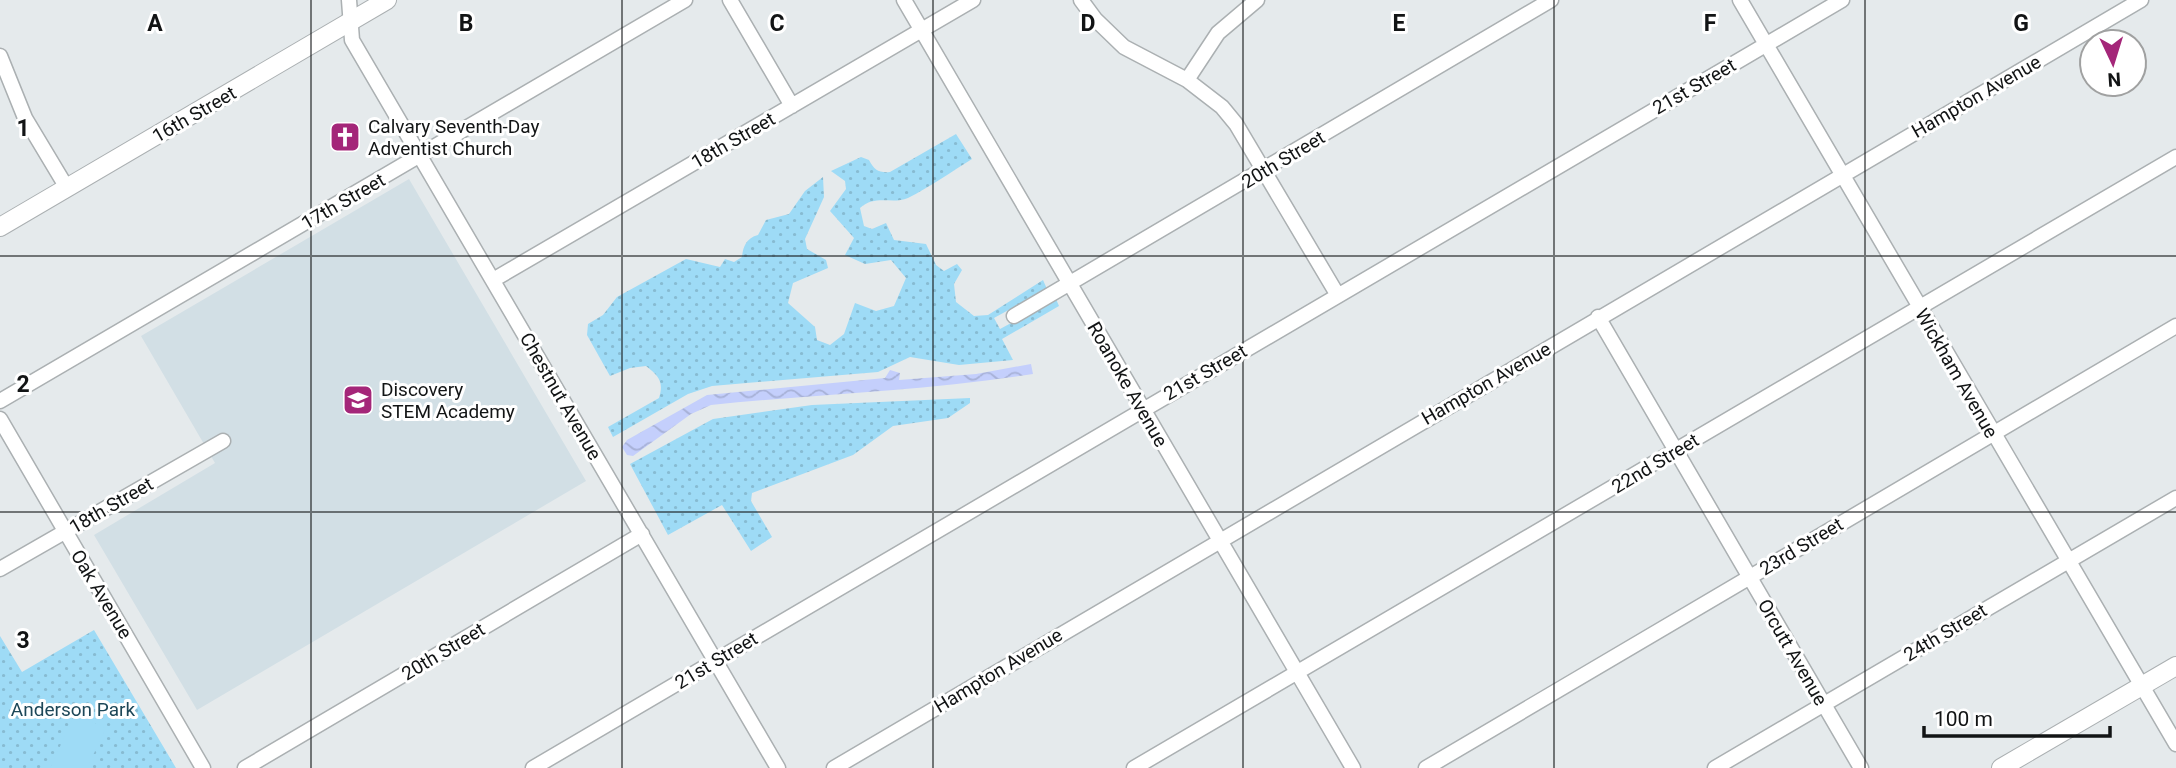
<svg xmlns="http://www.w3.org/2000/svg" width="2176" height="768" viewBox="0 0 2176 768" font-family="Roboto,sans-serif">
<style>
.built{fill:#d2dfe5}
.grass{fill:url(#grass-dots)}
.pitch{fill:#9edbf6}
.water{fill:url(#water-waves)}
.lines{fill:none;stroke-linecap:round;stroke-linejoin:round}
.minor-casing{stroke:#abb0b2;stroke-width:17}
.major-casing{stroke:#abb0b2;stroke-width:20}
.minor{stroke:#fff;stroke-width:14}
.major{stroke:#fff;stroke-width:18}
.grid{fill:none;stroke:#121415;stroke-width:2;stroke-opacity:0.55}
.labels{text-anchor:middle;stroke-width:6;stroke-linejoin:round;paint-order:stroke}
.street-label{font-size:19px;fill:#121415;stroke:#fff}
.poi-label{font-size:19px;fill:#121415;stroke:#fff;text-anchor:start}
.park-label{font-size:19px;fill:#1d4758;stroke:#fff}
.grid-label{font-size:23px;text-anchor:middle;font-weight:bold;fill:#121415;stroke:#fff;stroke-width:6;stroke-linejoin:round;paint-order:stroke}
</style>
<defs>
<pattern id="grass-dots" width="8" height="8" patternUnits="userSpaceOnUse" patternTransform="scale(1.75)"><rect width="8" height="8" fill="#9edbf6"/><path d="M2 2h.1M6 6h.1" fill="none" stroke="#87bbd2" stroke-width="1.8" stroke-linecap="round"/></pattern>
<pattern id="water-waves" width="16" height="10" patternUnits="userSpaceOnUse" patternTransform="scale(1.75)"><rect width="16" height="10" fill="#c4cffc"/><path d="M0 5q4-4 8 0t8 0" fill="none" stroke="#a7b1d7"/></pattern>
</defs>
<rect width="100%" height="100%" fill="#e5eaec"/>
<path class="built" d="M409,179l177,302 -389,229 -103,-175 121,-72 -74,-127z"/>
<path class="grass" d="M956,134l16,25c-21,13 -42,28 -64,39 -16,7 -32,-4 -48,10l4,18 8,3 14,-6 8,17 32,4 10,21 8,6 13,-7 5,6 -8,14 2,18 18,14 14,-1 55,-35 4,9 -53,29 6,11 56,-30 3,7 -57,33 11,21 -54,5 -49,-8 -32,15 -166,14 -24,8 -75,43 -5,-10 51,-29c5,-16 0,-22 -13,-32l-16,2 -20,8 -23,-41 1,-11 15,-9 14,-18 69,-38 34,8 5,-8 9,3 8,-5c1,-10 4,-19 16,-22l8,-15 23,-6 16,-23 18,-14 1,20 -19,42 2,10 19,11 2,8 -35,15 -5,20 27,24 2,13 13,5 14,-11 11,-31 21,8 18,-5 12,-28 -15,-18 -26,4 -20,-9 9,-17 -24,-27 16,-22 -1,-8 -14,-10 30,-14 8,3c5,10 10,13 21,12z
M970,398v5l-22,15 -55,8 -40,29 -101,38 -1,8 21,36 -21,14 -29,-46 -54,30 -38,-71 83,-45 99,-14z
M94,630l82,138h-176v-132l22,36z"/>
<path class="pitch" d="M75,714l31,14 -19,40h-37z"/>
<path class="water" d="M1031,364l2,10c-106,17 -215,20 -322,31l-20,9 -58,42 -6,-1 -5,-8 5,-7 80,-45 178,-17 5,-8 10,3 -1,7 77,-6z"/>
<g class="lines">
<g class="minor-casing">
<path id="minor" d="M349,0l3,40 426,728
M730,0l62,106
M904,0l449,768
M1081,0l14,19 29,28 63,33 35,27 14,17 101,170
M1740,0l436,744
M0,56l25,62 42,70
M1187,80l31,-47 39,-33
M493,280l480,-280
M1014,316l537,-316
M1598,317l263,451
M0,401l685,-401
M0,419l203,349
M0,569l223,-128
M245,768l397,-234
M533,768l1309,-768
M834,768l1307,-768
M1134,768l1042,-611
M1426,768l750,-442
M1715,768l461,-270"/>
</g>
<g class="major-casing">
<path id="major" d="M0,227l387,-227
M2001,768l175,-102"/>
</g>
<use href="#minor" class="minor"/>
<use href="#major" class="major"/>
</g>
<path class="grid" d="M311,0v768M622,0v768M933,0v768M1243,0v768M1554,0v768M1865,0v768M0,256h2176M0,512h2176"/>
<defs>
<g id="church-square" transform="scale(1.575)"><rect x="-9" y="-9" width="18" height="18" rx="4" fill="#a42679" stroke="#fff"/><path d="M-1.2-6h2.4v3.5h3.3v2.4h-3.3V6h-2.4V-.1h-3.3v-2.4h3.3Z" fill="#fff"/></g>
<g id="school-square" transform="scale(1.575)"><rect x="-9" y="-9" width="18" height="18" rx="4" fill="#a42679" stroke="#fff"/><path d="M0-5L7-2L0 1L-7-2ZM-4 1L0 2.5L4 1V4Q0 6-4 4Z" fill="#fff"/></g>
</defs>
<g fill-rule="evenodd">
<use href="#church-square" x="345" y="137"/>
<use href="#school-square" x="358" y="400"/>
</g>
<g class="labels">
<g class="street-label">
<text transform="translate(1694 86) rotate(-30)" y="7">21st Street</text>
<text transform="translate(1976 96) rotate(-30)" y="7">Hampton Avenue</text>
<text transform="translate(194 114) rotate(-30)" y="7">16th Street</text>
<text transform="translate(733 140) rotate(-30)" y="7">18th Street</text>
<text transform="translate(1283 159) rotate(-31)" y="7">20th Street</text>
<text transform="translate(343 201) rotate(-30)" y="7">17th Street</text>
<text transform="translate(1205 372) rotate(-30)" y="7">21st Street</text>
<text transform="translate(1957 373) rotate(60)" y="7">Wickham Avenue</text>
<text transform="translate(1486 383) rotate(-30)" y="7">Hampton Avenue</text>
<text transform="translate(1128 384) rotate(60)" y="7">Roanoke Avenue</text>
<text transform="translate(561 396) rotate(60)" y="7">Chestnut Avenue</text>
<text transform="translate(1655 463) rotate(-31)" y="7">22nd Street</text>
<text transform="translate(111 505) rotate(-30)" y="7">18th Street</text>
<text transform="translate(1801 546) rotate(-31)" y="7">23rd Street</text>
<text transform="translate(102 594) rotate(59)" y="7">Oak Avenue</text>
<text transform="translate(1945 632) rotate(-31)" y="7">24th Street</text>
<text transform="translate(443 651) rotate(-31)" y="7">20th Street</text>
<text transform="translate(1793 652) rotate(60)" y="7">Orcutt Avenue</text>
<text transform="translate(716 660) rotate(-31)" y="7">21st Street</text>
<text transform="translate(998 670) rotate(-31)" y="7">Hampton Avenue</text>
</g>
<g class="poi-label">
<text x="368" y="133">Calvary Seventh-Day<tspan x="368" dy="22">Adventist Church</tspan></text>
<text x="381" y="396">Discovery<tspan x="381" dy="22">STEM Academy</tspan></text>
</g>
<g class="park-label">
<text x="73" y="716">Anderson Park</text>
</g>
</g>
<g class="grid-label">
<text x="155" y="31">A</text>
<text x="466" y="31">B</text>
<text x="777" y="31">C</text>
<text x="1088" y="31">D</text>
<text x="1399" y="31">E</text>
<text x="1710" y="31">F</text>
<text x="2021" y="31">G</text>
<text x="23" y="136">1</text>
<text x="23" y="392">2</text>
<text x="23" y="648">3</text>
</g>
<g transform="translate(2113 63) rotate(176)"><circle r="33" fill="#ffffff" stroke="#a0a1a1" stroke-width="2"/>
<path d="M0-5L12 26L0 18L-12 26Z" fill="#a42679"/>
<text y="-10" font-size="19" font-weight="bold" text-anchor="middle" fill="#121415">N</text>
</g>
<path d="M1924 726v10h186v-10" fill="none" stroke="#121415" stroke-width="3.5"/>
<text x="1934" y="726" font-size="21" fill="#121415" stroke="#ffffff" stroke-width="5" paint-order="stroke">100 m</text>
</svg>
